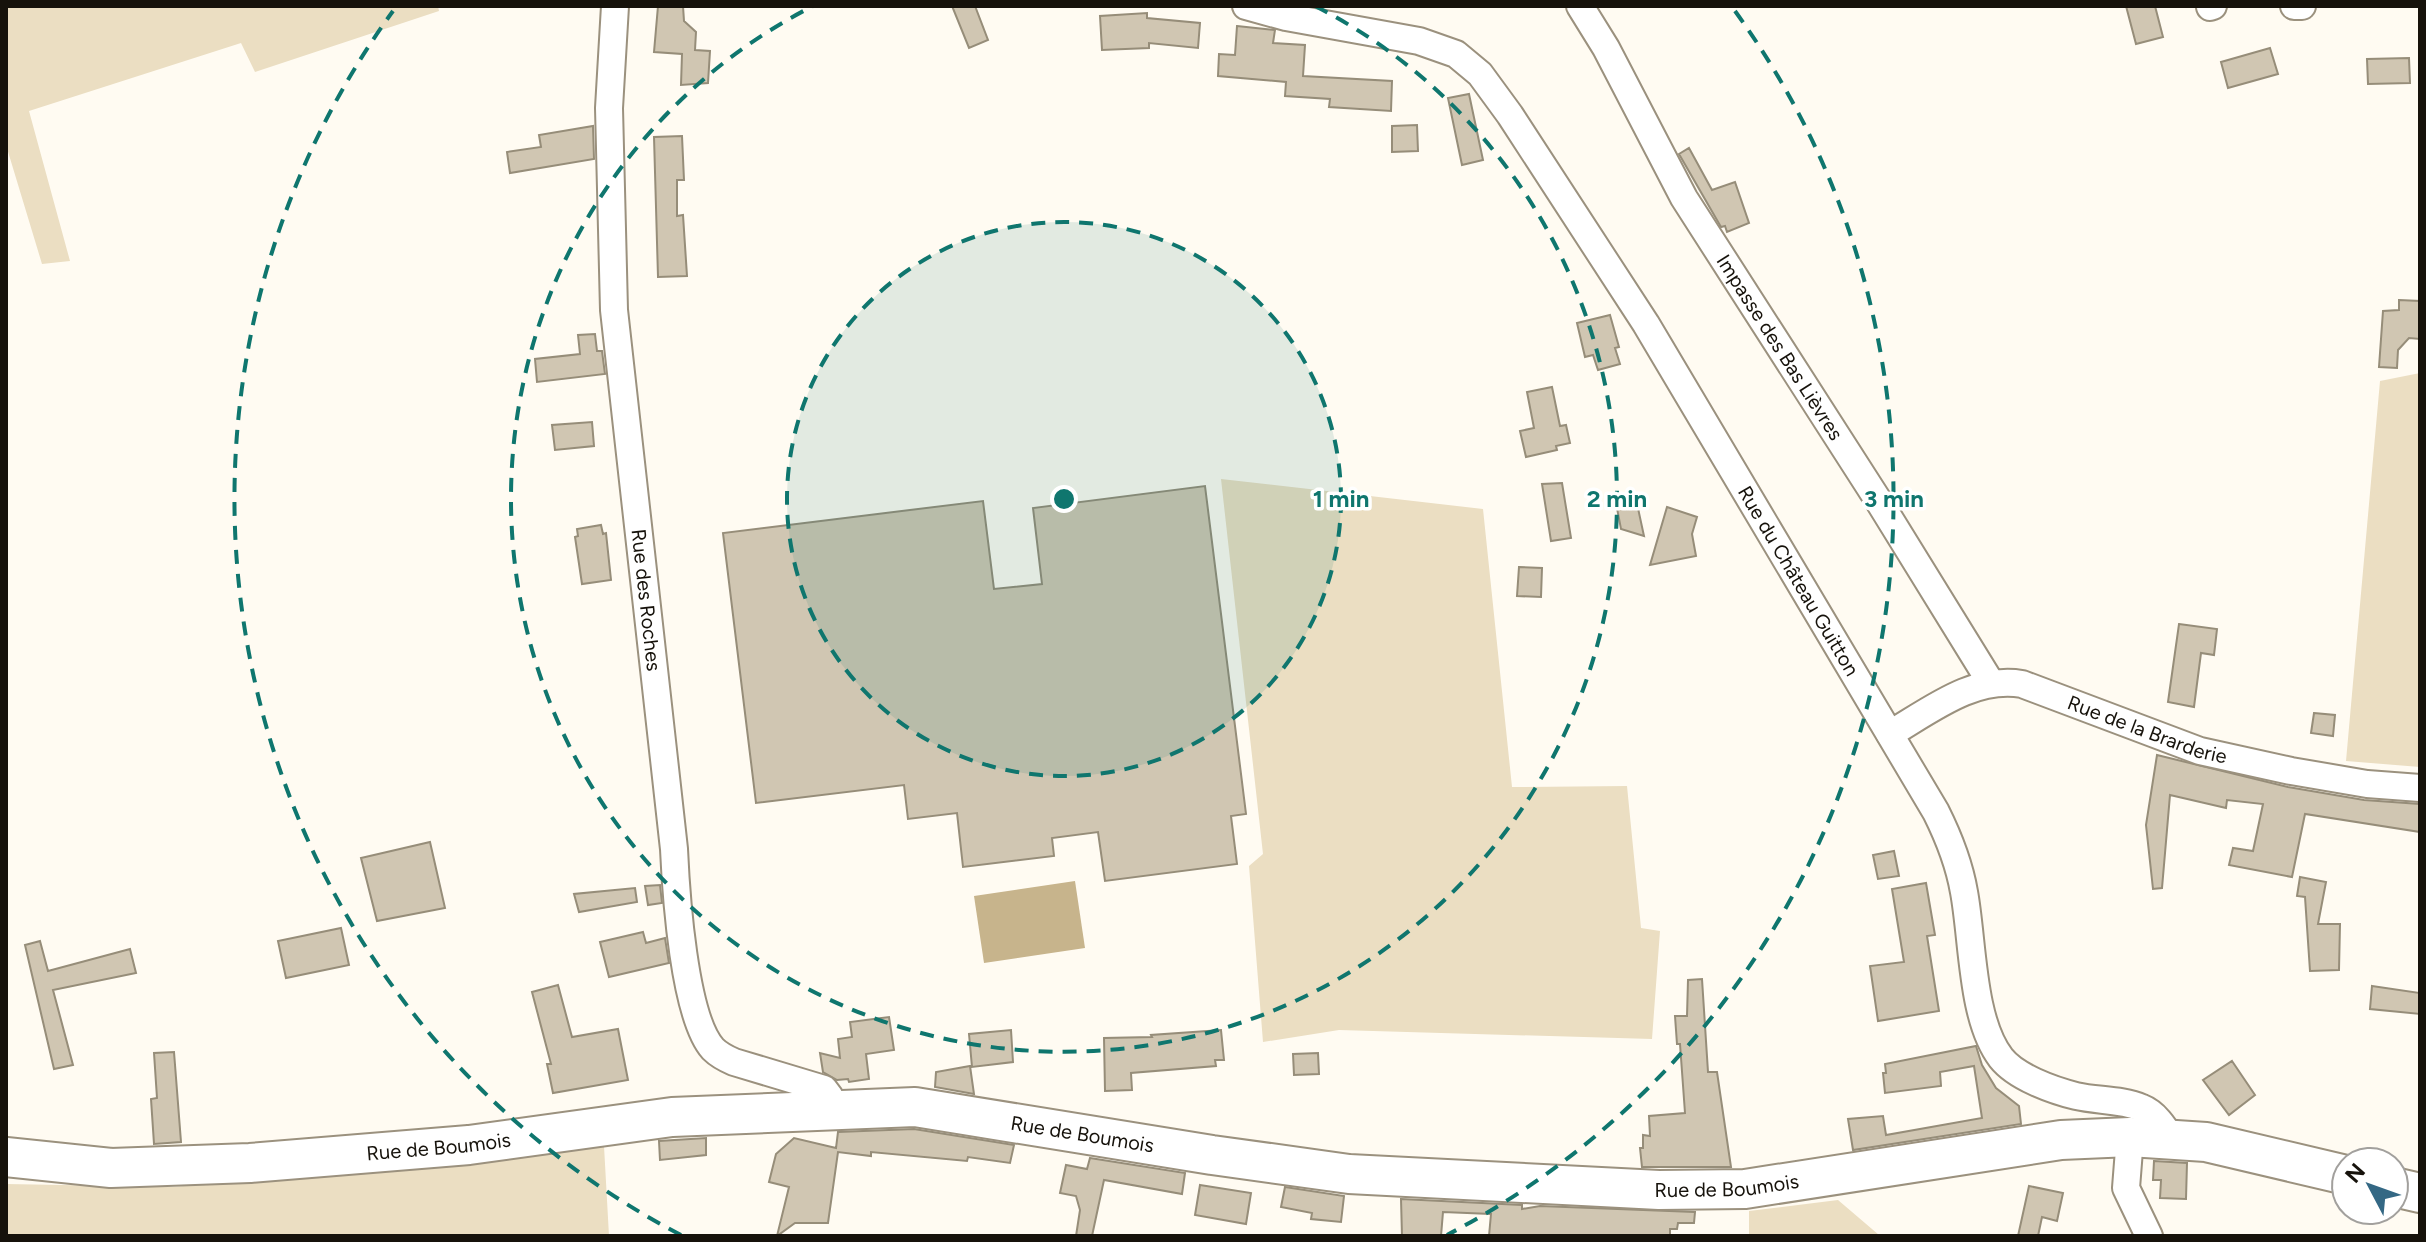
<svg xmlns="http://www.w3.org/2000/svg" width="2426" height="1242" viewBox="0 0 2426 1242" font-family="Figtree,sans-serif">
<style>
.green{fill:#ebdec2}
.water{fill:#c7b48c}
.building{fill:#d0c6b2;stroke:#968d79;stroke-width:2}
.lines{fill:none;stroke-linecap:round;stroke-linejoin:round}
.street-casing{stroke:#9b917e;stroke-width:30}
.secondary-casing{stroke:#9b917e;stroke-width:42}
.street{stroke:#fff;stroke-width:26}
.secondary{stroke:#fff;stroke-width:38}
.ring{fill:none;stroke:#0f766e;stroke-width:4;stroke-dasharray:14 10}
.labels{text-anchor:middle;stroke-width:7;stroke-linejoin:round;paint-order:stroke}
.street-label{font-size:20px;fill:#16120b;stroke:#fff}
.centre{fill:#0f766e;stroke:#fff;stroke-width:4}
.ring-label{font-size:24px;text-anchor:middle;font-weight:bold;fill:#0f766e;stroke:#fff;stroke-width:7;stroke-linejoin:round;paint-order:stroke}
</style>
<rect width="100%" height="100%" fill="#fffbf2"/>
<path class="green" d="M6,6h432l1,5 -184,61 -14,-29 -212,68 41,150 -28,3 -36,-119z
M2420,373v394l-74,-6 34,-380z
M1221,479l262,30 29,278 115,-1 14,142 19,3 -8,108 -313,-9 -76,12 -14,-176 14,-12z
M604,1146l5,90h-603v-52l167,3z
M1838,1200l41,35 11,1h-141v-25z"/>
<path class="water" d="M1075,881l10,67 -101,15 -10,-67z"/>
<path class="building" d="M658,6h25l1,15 12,11 -1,18 15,1 -2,32 -27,2 1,-31 -28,-2z
M952,6h23l13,34 -19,8z
M2126,6h29l8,31 -27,7z
M1147,13v5l53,5 -2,25 -49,-5v5l-47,2 -2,-34z
M1237,26l38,4 -2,13 32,2 -2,31 89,5 -1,30 -62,-4 1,-8 -45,-3 1,-14 -68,-6 1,-22 16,1z
M2270,48l8,26 -50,14 -7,-26z
M2409,58l1,25 -42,1 -1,-25z
M1469,94l14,66 -21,5 -14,-67z
M1417,125l1,26 -26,1v-26z
M593,126l1,33 -84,14 -3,-21 34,-5 -2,-12z
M682,136l2,44h-7v36l6,-1 4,61 -29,1 -4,-140z
M1689,148l23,42 23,-8 14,41 -22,9 -2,-6 -4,1 -42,-73z
M2399,300l21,1v38l-11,-1 -11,12 -1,18 -18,-1 4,-56 16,-1z
M1610,315l9,32 -4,1 5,16 -22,6 -5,-15 -8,2 -8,-34z
M595,334l2,17h5l3,23 -68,8 -2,-23 45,-5 -2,-19z
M1552,387l8,39 6,-1 4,18 -14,3 1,4 -31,7 -6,-26 14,-3 -7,-36z
M592,422l2,24 -39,4 -3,-25z
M1562,483l9,55 -20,3 -9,-57z
M1205,486l41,328 -15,2 6,48 -132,17 -7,-49 -46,6 2,18 -91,11 -6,-54 -49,6 -4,-34 -148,18 -33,-270 260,-32 11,88 48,-5 -9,-76z
M1636,499l8,37 -23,-7 -5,-26z
M1667,507l30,10 -5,17 4,22 -46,9z
M601,525l2,9 3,-1 5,47 -29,4 -7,-47 3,-1 -1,-7z
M1519,567l23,1 -1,29 -24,-1z
M2179,624l38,5 -3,26 -13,-2 -7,54 -26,-5z
M2314,713l21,2 -2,21 -22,-3z
M2157,755l131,32 76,13 56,4v28l-115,-18 -13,63 -63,-12 4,-17 20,3 10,-47 -36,-4 -1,8 -56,-13 -8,93 -9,1 -7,-64z
M430,842l15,66 -68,13 -16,-63z
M1894,851l5,25 -21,3 -5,-24z
M2300,877l26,5 -8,42h22l-1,46 -29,1 -5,-74 -8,-1z
M1926,883l9,52 -8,1 12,75 -61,10 -8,-55 34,-4 -12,-73z
M660,885l2,18 -14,2 -3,-19z
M635,888l2,14 -58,10 -5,-18z
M341,928l8,37 -63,13 -8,-37z
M643,932l3,11 19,-5 4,25 -60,14 -9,-35z
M40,941l8,30 82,-22 6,24 -83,17 20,75 -19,4 -29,-124z
M1702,979l6,93h9l14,95h-89l-2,-19h3v-13l7,1 -1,-20 36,-3 -5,-69h-3l-2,-28h12l1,-36z
M558,985l14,52 46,-8 10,51 -75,13 -6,-29h4l-19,-72z
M2372,986l48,7v21l-50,-5z
M889,1017l5,33 -28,4 3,25 -20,3 -1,-3 -11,1 -14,-8 -3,-19 20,5 -2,-19 14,-2 -2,-15z
M1011,1030l2,32 -41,5 -3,-33z
M1221,1030l3,30h-9l1,6 -85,7 1,17 -27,1 -1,-53 48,-1 -1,-2z
M1976,1046l6,19 14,23 23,18 2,18 -168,26 -5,-31 35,-3 3,19 96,-17 -8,-52 -34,6 1,14 -56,7 -2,-20h3l-1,-9z
M174,1052l7,90 -27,2 -3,-45 6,-1 -3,-45z
M1318,1053l1,21 -25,1 -1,-21z
M2232,1061l23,34 -26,20 -26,-35z
M970,1066l4,28 -39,-7 1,-15z
M914,1129l100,16 -4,18 -42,-6 -1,4 -96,-9v4l-33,-4 -10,71h-33l-18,13 12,-49 -20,-5 7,-28 18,-16 42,10 2,-16z
M706,1138v17l-46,5 -1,-19z
M1090,1158l95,15 -3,21 -78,-14 -12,56h-16l4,-26 -4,-14 -16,-3 6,-28 21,4z
M2154,1161l33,2 -1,36 -26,-1 1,-18h-8z
M1200,1185l51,8 -5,31 -51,-9z
M2029,1186l34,7 -6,28 -15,-4 -4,19h-20z
M1285,1187l59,9 -3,26 -30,-3 1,-6 -31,-6z
M1401,1199l121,6v4l18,-3 155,6 -1,11h-16l-1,6h-7v7h-181l2,-22 -48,-2 -2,24h-39z"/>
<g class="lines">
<g class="street-casing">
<g id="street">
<path id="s1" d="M615,6l-6,102 5,202 60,539c2,45 10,168 39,200 6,6 14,10 21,13l90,27 6,8v12"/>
<path id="s2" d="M1246,6l40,11 133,24 37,13 24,20 30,41 136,209 290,488c13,26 23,51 28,80 9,48 7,127 37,166 15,19 51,32 75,38 21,5 45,3 66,12 13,5 22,19 29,30"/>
<path id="s3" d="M1580,6l26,42 78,150 194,302 113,183"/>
<path d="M2294,6h8"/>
<path d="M2210,7l3,-1"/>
<path id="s4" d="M1890,734c41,-24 83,-58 132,-50l178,67 91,20 76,13 53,4"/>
<path d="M2130,1137l-4,51 23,48"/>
</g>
</g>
<g class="secondary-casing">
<g id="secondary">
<path id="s5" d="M6,1157l105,11 139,-5 219,-18 203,-28 243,-10 297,48 137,19 310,16 86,-1 316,-49 69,-3 76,5 140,33"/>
<path d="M2394,1187l26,6"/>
</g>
</g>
<use href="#street" class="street"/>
<use href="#secondary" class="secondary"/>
</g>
<circle cx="1064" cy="499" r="277" fill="#0f766e" fill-opacity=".12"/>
<g class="ring">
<circle cx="1064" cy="499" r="277"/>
<path d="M1315 6A553 553 0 1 1 813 6"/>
<path d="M681 1235A830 830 0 0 1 393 11M1735 11A830 830 0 0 1 1447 1235"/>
</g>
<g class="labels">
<g class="street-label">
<text dy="7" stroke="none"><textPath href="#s3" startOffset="396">Impasse des Bas Lièvres</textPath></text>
<text dy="7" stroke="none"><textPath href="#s2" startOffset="846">Rue du Château Guitton</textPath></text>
<text dy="7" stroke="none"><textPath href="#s1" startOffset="596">Rue des Roches</textPath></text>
<text dy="7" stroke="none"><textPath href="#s4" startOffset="278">Rue de la Brarderie</textPath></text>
<text dy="7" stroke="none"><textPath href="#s5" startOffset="1082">Rue de Boumois</textPath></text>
<text dy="7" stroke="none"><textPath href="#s5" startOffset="434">Rue de Boumois</textPath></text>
<text dy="7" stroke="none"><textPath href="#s5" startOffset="1730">Rue de Boumois</textPath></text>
</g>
</g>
<circle cx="1064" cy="499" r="12" class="centre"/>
<g class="ring-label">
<text x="1341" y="507">1 min</text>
<text x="1617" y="507">2 min</text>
<text x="1894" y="507">3 min</text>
</g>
<rect width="2426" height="1242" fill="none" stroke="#16120b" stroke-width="16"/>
<g transform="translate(2370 1186) rotate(311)"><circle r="38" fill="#ffffff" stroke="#a2a09d" stroke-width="2"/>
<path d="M0-6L14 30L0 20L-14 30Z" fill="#346884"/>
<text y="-12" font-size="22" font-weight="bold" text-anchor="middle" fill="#16120b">N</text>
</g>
</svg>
